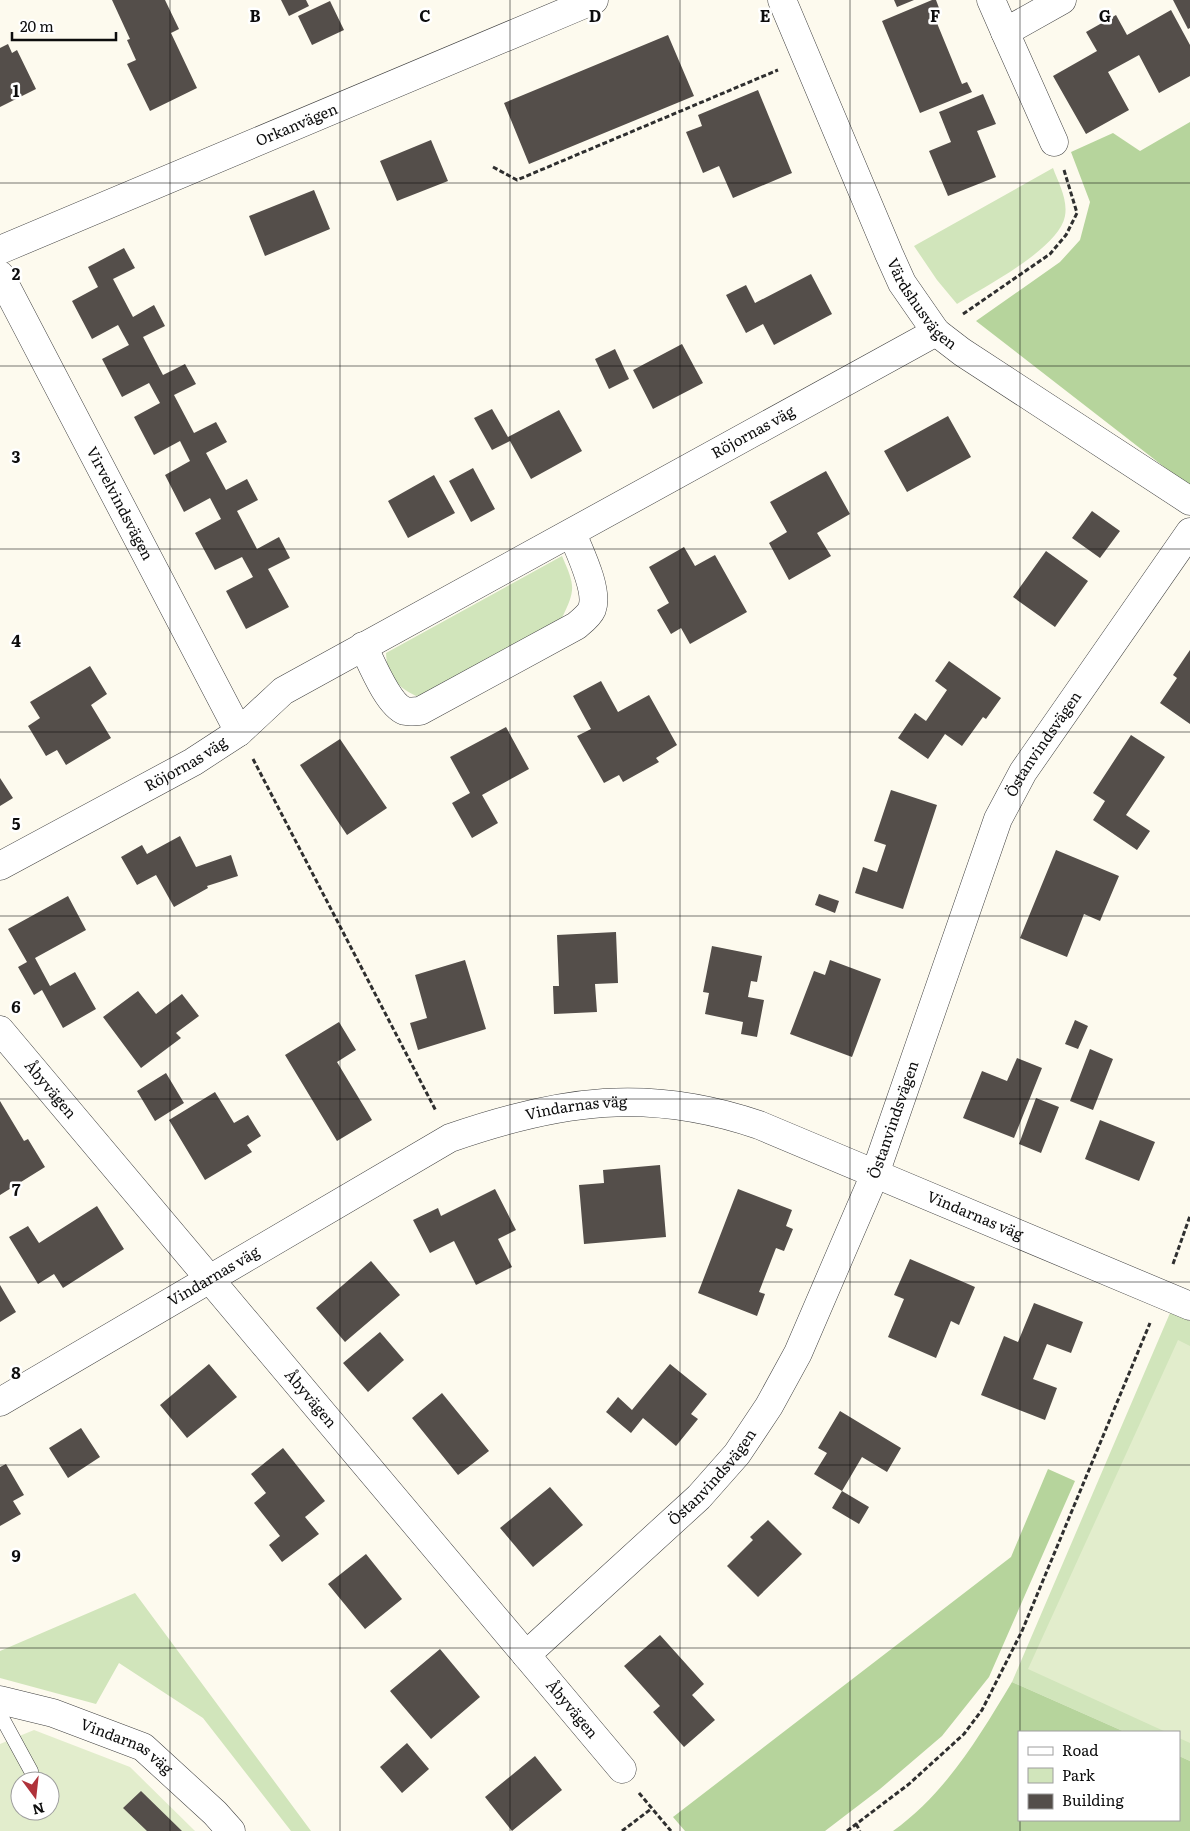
<svg xmlns="http://www.w3.org/2000/svg" width="1190" height="1831" viewBox="0 0 1190 1831" font-family="Literata,serif">
<style>
.green{fill:#d1e5bb}
.forest{fill:#b6d49c}
.pitch{fill:#e2edcc;fill-rule:evenodd}
.building{fill:#544e4a}
.lines{fill:none;stroke-linecap:round;stroke-linejoin:round}
.service-casing{stroke:#404040;stroke-width:15}
.minor-casing{stroke:#404040;stroke-width:29}
.path{stroke:#2f2f2f;stroke-width:3;stroke-dasharray:5 2.5;stroke-linecap:butt}
.service{stroke:#fff;stroke-width:14}
.minor{stroke:#fff;stroke-width:28}
.grid{fill:none;stroke:#0d0d0d;stroke-width:1;stroke-opacity:0.55}
.labels{text-anchor:middle;stroke-width:5;stroke-linejoin:round;paint-order:stroke}
.street-label{font-size:15px;fill:#0d0d0d;stroke:#fff}
.grid-label{font-size:16px;text-anchor:middle;font-weight:bold;fill:#0d0d0d;stroke:#fff;stroke-width:5;stroke-linejoin:round;paint-order:stroke}
</style>
<rect width="100%" height="100%" fill="#fdfaee"/>
<path class="green" d="M1053,168c5,14 15,31 12,48 -6,33 -80,70 -108,88l-20,-24 -23,-34z
M562,556c13,30 14,33 0,62l-132,75 -14,3c-20,-10 -29,-20 -30,-43z
M1170,1313l20,8v440l-11,-5v-24h-54l-113,-50z
M135,1593l176,238h-20l-88,-113 -84,-55 -23,41 -96,-26v-27z"/>
<path class="forest" d="M1190,122v365l-214,-166 84,-59 20,-22 10,-38 -19,-50 42,-19 27,18z
M1048,1469l27,12 -86,196 -47,59 -62,53 -55,42h-140l-12,-14 338,-260z
M1012,1682l113,50h-106v88h160v-64l11,5v70h-297c53,-38 86,-94 119,-149z"/>
<path class="pitch" d="M1178,1340l12,6v397l-11,-5v-6h-13l-138,-63z
M34,1730l96,37 65,64h-195v-87zM20,1781h30v30h-30z"/>
<path class="building" d="M112,0h53l14,29 -8,4 26,55 -47,23 -23,-47 9,-4 -9,-20 3,-1z
M281,0h25l3,6 -20,10z
M894,0h20l-17,7z
M932,0h4l3,8 -7,3 30,73 5,-2 5,10 -52,21 -38,-92z
M1173,0h17v28l-2,1z
M330,1l14,29 -32,15 -14,-29z
M1171,10l19,35v31l-31,17 -20,-38 -31,17 21,38 -43,24 -33,-58 44,-25 -11,-19 30,-17 11,20z
M668,35l26,61 -165,68 -25,-61z
M8,44l4,9 5,-3 19,39 -36,18v-59z
M758,90l34,83 -59,25 -14,-32 -16,7 -17,-41 16,-6 -4,-11z
M983,94l13,30 -19,7 19,46 -48,19 -19,-45 22,-9 -12,-30z
M431,140l17,41 -51,20 -17,-40z
M314,190l16,39 -65,27 -16,-40z
M124,248l11,20 -22,11 20,38 21,-12 11,21 -22,11 20,38 22,-11 11,20 -22,11 20,38 22,-11 11,20 -21,11 20,37 21,-11 11,21 -21,11 20,38 22,-12 11,21 -22,11 21,38 -43,22 -20,-38 27,-14 -11,-20 -27,13 -20,-37 26,-14 -11,-21 -26,14 -19,-37 25,-14 -10,-20 -26,14 -20,-38 26,-14 -11,-20 -27,14 -20,-38 27,-14 -11,-20 -26,14 -20,-38 26,-14 -10,-20z
M811,274l21,40 -58,31 -11,-21 -17,9 -20,-38 20,-10 9,18z
M682,344l21,39 -50,26 -20,-39z
M615,349l14,30 -20,10 -14,-30z
M492,409l16,28 51,-27 23,41 -51,28 -21,-38 -18,9 -18,-32z
M948,416l23,41 -64,35 -23,-41z
M473,468l22,41 -24,13 -22,-41z
M826,471l24,43 -33,19 14,23 -42,24 -20,-37 18,-11 -17,-30z
M434,475l21,38 -47,25 -20,-37z
M1092,511l28,20 -20,27 -28,-20z
M684,547l11,19 20,-11 32,57 -57,32 -9,-16 -10,6 -14,-24 12,-7 -20,-36z
M1046,551l42,30 -33,46 -42,-30z
M1190,650v74l-30,-21 17,-25 -4,-3z
M949,661l52,37 -15,21 -3,-2 -21,29 -17,-12 -17,25 -30,-21 17,-25 11,8 21,-31 -12,-9z
M90,666l17,28 -16,11 20,33 -45,27 -9,-15 -11,6 -18,-30 12,-8 -10,-16z
M601,681l17,31 31,-17 28,50 -21,13 3,4 -36,20 -4,-7 -15,8 -27,-47 14,-7 -18,-33z
M506,727l23,42 -47,26 16,28 -26,15 -20,-35 18,-10 -20,-36z
M1131,735l34,22 -39,58 24,16 -13,19 -44,-30 12,-19 -12,-8z
M340,739l47,69 -40,27 -47,-70z
M0,778l13,20 -13,8z
M891,790l46,15 -34,104 -48,-16 8,-26 14,5 9,-27 -12,-4z
M180,836l16,31 35,-12 7,21 -31,10 1,2 -34,19 -18,-32 -19,10 -16,-28 21,-12 5,9z
M1056,850l63,26 -19,45 -16,-7 -17,43 -47,-19z
M819,894l20,7 -4,12 -20,-8z
M68,896l18,34 -51,28 15,28 25,-14 21,37 -33,19 -21,-38 -8,5 -16,-28 9,-5 -19,-33z
M616,932l2,51 -23,1 2,28 -43,2 -1,-28h6l-2,-51z
M712,946l50,10 -5,26 -6,-1 -3,16 16,3 -7,37 -16,-3 2,-12 -38,-8 4,-21 -6,-1z
M465,960l21,69 -68,21 -8,-27 17,-5 -12,-43z
M830,960l51,19 -29,78 -62,-23 24,-63 11,4z
M138,991l18,23 26,-20 17,22 -23,17 5,5 -40,30 -38,-51z
M1075,1020l13,6 -10,23 -13,-5z
M339,1022l17,28 -19,12 35,58 -35,21 -52,-86z
M1090,1049l23,10 -20,51 -23,-9z
M1017,1058l25,10 -28,70 -51,-20 19,-47 25,10z
M166,1073l18,30 -29,18 -18,-30z
M215,1092l19,31 14,-8 13,21 -14,9 5,7 -47,28 -36,-60z
M1036,1098l23,9 -18,46 -22,-9z
M0,1101l24,40 4,-2 17,28 -45,28z
M1100,1120l55,22 -16,39 -54,-22z
M660,1165l6,72 -82,7 -5,-59 25,-2 -1,-13z
M495,1189l21,41 -18,9 14,28 -36,18 -22,-44 -24,12 -17,-33 25,-12 3,8z
M738,1189l54,21 -6,16 7,3 -9,22 -8,-3 -17,44 6,2 -8,22 -59,-23z
M97,1206l27,43 -61,39 -9,-14 -16,10 -29,-47 19,-11 11,17z
M910,1259l65,28 -16,38 -8,-4 -15,37 -48,-21 16,-38 -10,-4z
M371,1261l29,34 -55,47 -29,-34z
M0,1285l16,27 -16,10z
M1034,1303l49,19 -12,31 -24,-9 -14,35 24,9 -12,32 -64,-25 23,-59 14,6z
M380,1332l24,28 -36,32 -25,-29z
M209,1364l28,33 -50,41 -27,-33z
M670,1364l37,30 -16,20 7,5 -22,27 -33,-28 -12,15 -25,-21 12,-15 14,13z
M442,1393l47,58 -31,24 -46,-57z
M840,1411l61,37 -14,24 -25,-15 -20,34 -28,-17 13,-21 -9,-5z
M81,1428l19,29 -32,21 -19,-30z
M283,1448l42,53 -20,16 14,17 -37,28 -13,-17 11,-9 -26,-33 12,-10 -15,-19z
M6,1464l18,31 -11,6 8,13 -21,12v-59z
M550,1487l33,38 -50,42 -33,-39z
M842,1491l27,16 -10,17 -27,-16z
M768,1520l34,34 -44,43 -31,-31 26,-26 -3,-3z
M366,1554l36,45 -37,30 -37,-45z
M660,1635l44,49 -12,11 23,25 -31,27 -31,-35 7,-6 -36,-40z
M440,1649l40,48 -49,42 -41,-48z
M407,1743l22,26 -27,24 -22,-26z
M535,1756l27,34 -50,41 -27,-34z
M141,1791l41,40h-35l-24,-23z"/>
<g class="lines">
<g class="service-casing">
<path id="service" d="M0,1714l31,57"/>
</g>
<g class="minor-casing">
<g id="minor">
<path id="s1" d="M782,0l107,254 13,29 34,49 26,20 228,149"/>
<path d="M991,0l14,32 57,-32"/>
<path d="M1005,32l49,110"/>
<path id="s2" d="M0,250l594,-250"/>
<path id="s3" d="M0,275l239,457"/>
<path d="M363,646c8,16 25,59 42,65 4,1 11,0 15,0l156,-85c6,-5 13,-10 16,-17 7,-19 -13,-58 -20,-76"/>
<path id="s4" d="M0,866l193,-104 46,-30 44,-41 653,-359"/>
<path id="s5" d="M0,1030l622,739"/>
<path id="s6" d="M0,1402l450,-264c109,-38 198,-51 309,-13l431,181"/>
<path id="s7" d="M526,1655l173,-158 38,-43 32,-48 29,-53 77,-179 123,-355 25,-47 167,-240"/>
<path id="s8" d="M0,1700l53,13 90,34 72,66 16,18"/>
</g>
</g>
<path class="path" d="M493,167l24,13 261,-110
M963,314l87,-60 16,-19 11,-22 -13,-43
M253,759l183,352
M1173,1264l17,-48
M639,1793l32,38
M856,1824l4,7
M622,1831l29,-22
M847,1831l62,-47 55,-50 18,-24 40,-79 128,-308"/>
<use href="#service" class="service"/>
<use href="#minor" class="minor"/>
</g>
<path class="grid" d="M170,0v1831M340,0v1831M510,0v1831M680,0v1831M850,0v1831M1020,0v1732M0,183h1190M0,366h1190M0,549h1190M0,732h1190M0,916h1190M0,1099h1190M0,1282h1190M0,1465h1190M0,1648h1190M1020,1820v11"/>
<g class="labels">
<g class="street-label">
<text dy="5" stroke="none"><textPath href="#s2" startOffset="322">Orkanvägen</textPath></text>
<text dy="5" stroke="none"><textPath href="#s1" startOffset="336">Värdshusvägen</textPath></text>
<text dy="5" stroke="none"><textPath href="#s4" startOffset="871">Röjornas väg</textPath></text>
<text dy="5" stroke="none"><textPath href="#s3" startOffset="258">Virvelvindsvägen</textPath></text>
<text dy="5" stroke="none"><textPath href="#s7" startOffset="1068">Östanvindsvägen</textPath></text>
<text dy="5" stroke="none"><textPath href="#s4" startOffset="212">Röjornas väg</textPath></text>
<text dy="5" stroke="none"><textPath href="#s5" startOffset="78">Åbyvägen</textPath></text>
<text dy="5" stroke="none"><textPath href="#s6" startOffset="652">Vindarnas väg</textPath></text>
<text dy="5" stroke="none"><textPath href="#s7" startOffset="662">Östanvindsvägen</textPath></text>
<text dy="5" stroke="none"><textPath href="#s6" startOffset="1072">Vindarnas väg</textPath></text>
<text dy="5" stroke="none"><textPath href="#s6" startOffset="248">Vindarnas väg</textPath></text>
<text dy="5" stroke="none"><textPath href="#s5" startOffset="482">Åbyvägen</textPath></text>
<text dy="5" stroke="none"><textPath href="#s7" startOffset="258">Östanvindsvägen</textPath></text>
<text dy="5" stroke="none"><textPath href="#s5" startOffset="888">Åbyvägen</textPath></text>
<text dy="5" stroke="none"><textPath href="#s8" startOffset="136">Vindarnas väg</textPath></text>
</g>
</g>
<g class="grid-label">
<text x="255" y="22">B</text>
<text x="425" y="22">C</text>
<text x="595" y="22">D</text>
<text x="765" y="22">E</text>
<text x="935" y="22">F</text>
<text x="1105" y="22">G</text>
<text x="16" y="97">1</text>
<text x="16" y="280">2</text>
<text x="16" y="463">3</text>
<text x="16" y="647">4</text>
<text x="16" y="830">5</text>
<text x="16" y="1013">6</text>
<text x="16" y="1196">7</text>
<text x="16" y="1379">8</text>
<text x="16" y="1562">9</text>
</g>
<rect x="1018" y="1731" width="162" height="90" fill="#ffffff" stroke="#9e9e9e"/>
<rect x="1028" y="1747" width="25" height="8" fill="#ffffff" stroke="#9e9e9e"/>
<text x="1062" y="1756" font-size="15" fill="#0d0d0d">Road</text>
<rect x="1028" y="1768" width="25" height="15" fill="#d1e5bb" stroke="#9e9e9e"/>
<text x="1062" y="1781" font-size="15" fill="#0d0d0d">Park</text>
<rect x="1028" y="1794" width="25" height="15" fill="#544e4a" stroke="#9e9e9e"/>
<text x="1062" y="1806" font-size="15" fill="#0d0d0d">Building</text>
<g transform="translate(35 1796) rotate(165)"><circle r="24" fill="#ffffff" stroke="#9e9e9e"/>
<path d="M0-4L9 19L0 12L-9 19Z" fill="#b0323a"/>
<text y="-8" font-size="14" font-weight="bold" text-anchor="middle" fill="#0d0d0d">N</text>
</g>
<path d="M12 32v8h104v-8" fill="none" stroke="#0d0d0d" stroke-width="2.5"/>
<text x="20" y="32" font-size="15" fill="#0d0d0d" stroke="#ffffff" stroke-width="4" paint-order="stroke">20 m</text>
</svg>
